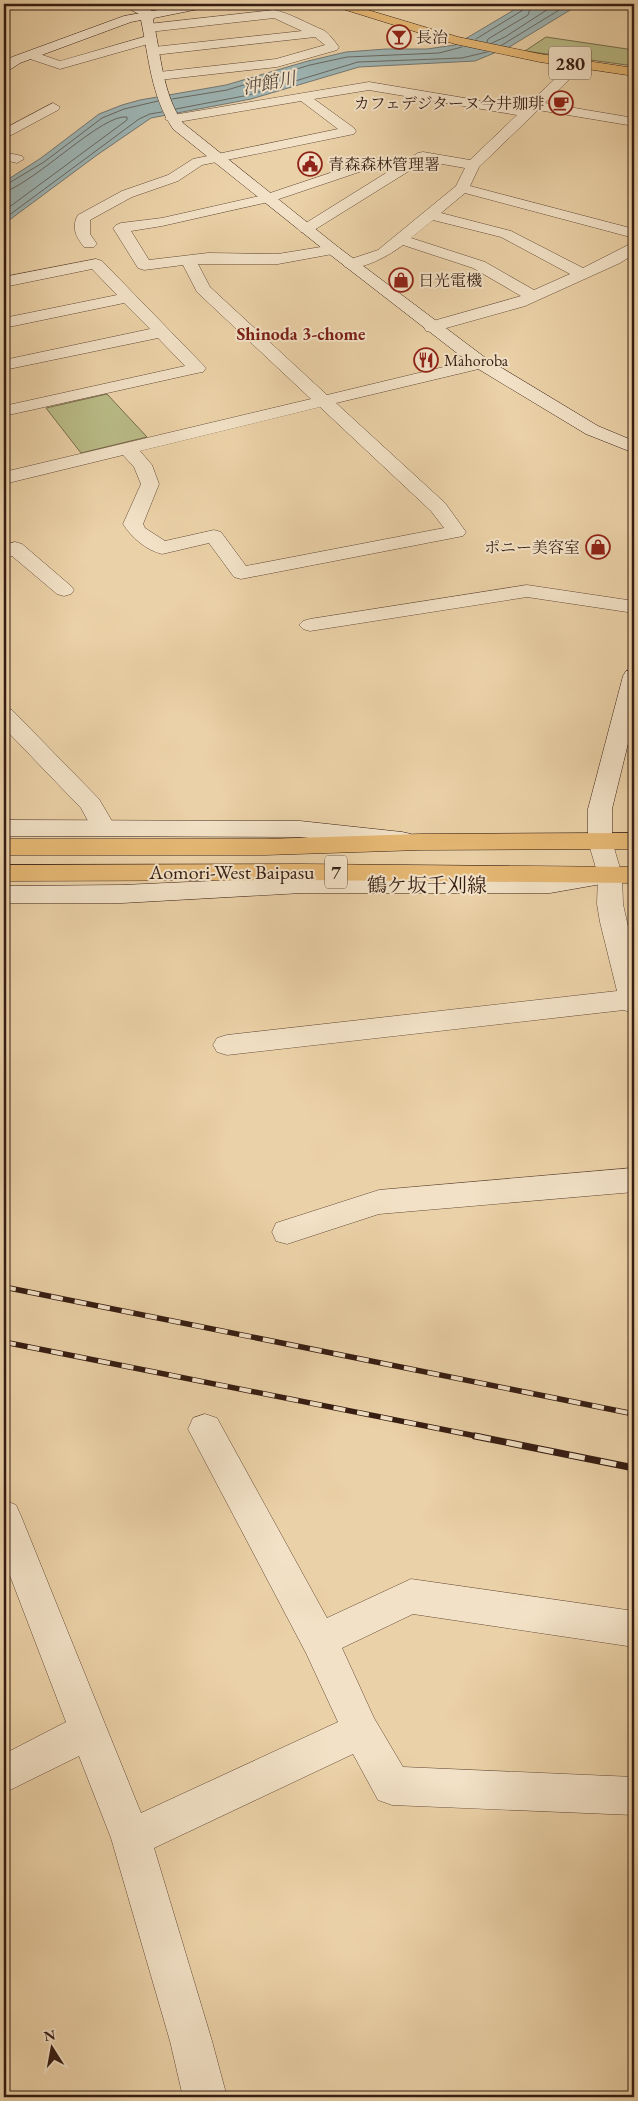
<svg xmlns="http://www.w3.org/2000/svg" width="638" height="2101" viewBox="0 0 638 2101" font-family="'EB Garamond','Noto Serif JP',serif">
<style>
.green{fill:#b9bb86;stroke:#776c4c}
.water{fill:#9db4b3;stroke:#737773}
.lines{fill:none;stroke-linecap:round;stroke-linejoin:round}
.shore{stroke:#696862;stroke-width:1}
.street-casing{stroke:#624937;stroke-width:1}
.secondary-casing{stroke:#351c12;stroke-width:1}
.highway-casing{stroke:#351c12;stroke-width:1}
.street{fill:#f2e1c6;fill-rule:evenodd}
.secondary{fill:#f2e1c6;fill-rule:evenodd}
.highway{fill:#e6b874;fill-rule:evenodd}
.rail-far1-casing{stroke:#351c12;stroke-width:5.5}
.rail-casing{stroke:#351c12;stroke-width:7}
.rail-far1{stroke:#f2e1c6;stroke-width:4;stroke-dasharray:12;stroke-linecap:butt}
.rail{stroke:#f2e1c6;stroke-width:5;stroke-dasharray:16;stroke-linecap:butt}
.labels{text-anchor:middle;stroke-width:4;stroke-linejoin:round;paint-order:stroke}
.far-poi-label{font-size:16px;fill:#351c12;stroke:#f2e1c6;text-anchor:start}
.far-water-label{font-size:18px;font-style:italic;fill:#544a42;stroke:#f2e1c6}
.far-neighbourhood-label{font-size:18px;font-weight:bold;fill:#7a1f14;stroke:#f2e1c6}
.shield{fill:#f2e1c6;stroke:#6e5748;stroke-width:1}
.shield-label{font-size:19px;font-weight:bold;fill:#351c12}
.street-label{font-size:20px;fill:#351c12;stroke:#f2e1c6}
</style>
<rect width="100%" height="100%" fill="#ebd1a7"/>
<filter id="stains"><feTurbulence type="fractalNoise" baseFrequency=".004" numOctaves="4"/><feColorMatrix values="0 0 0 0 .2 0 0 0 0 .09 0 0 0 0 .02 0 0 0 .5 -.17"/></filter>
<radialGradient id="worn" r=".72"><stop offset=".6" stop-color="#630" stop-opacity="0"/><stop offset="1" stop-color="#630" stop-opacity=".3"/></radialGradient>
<path class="green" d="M546,37l88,13v16l-109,-15z
M107,394l40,43 -66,16 -35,-45z"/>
<path class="water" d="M524,4h56l-69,42 -36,15 -116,6 -108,32 -100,19 -54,37 -93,69v-42l37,-24 58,-44 23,-9 18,-5 86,-15 82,-24 38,-9 40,-3h41l28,-4z"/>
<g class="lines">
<path class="shore" d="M476,39l47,-29 3,-6
M487,42l1,-3 40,-24 4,-11
M492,43l13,-6 51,-33
M502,45l67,-41
M172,99l55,-9 83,-25 37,-8 92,-4 23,-6
M176,109l73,-14 109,-33 104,-4 25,-6
M4,186l40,-24 58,-44 22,-9 34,-8
M4,192c32,-10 99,-79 123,-75v3l-123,91
M4,219l135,-100 11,-5 12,-2"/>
<g class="street-casing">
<path id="street" d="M120,4c12,-1 26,0 35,10l-2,3h-8z
M274,10c16,3 34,14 49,20 5,2 12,12 16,17l-2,3 -60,17 -118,13 -6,-4 6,-4 117,-13 49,-14 -10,-8 -161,18 -6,-4 6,-4 148,-16 -28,-13 -125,14 -6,-4 6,-4z
M151,35l6,4 -2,3 -95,27 -33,-11 -2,-3 6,-4 29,10z
M578,60l4,1 2,3 -2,3 -37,36 89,15v8l-96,-16 -59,57 -9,19 164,43v9l-169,-45 -24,20 70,18 72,37 51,-26v12l-14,9 -95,43 -93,26 -6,-1 -2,-4 2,-4 95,-27 -48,-28 -70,-23c-13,10 -41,26 -58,22l-2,-3 2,-3 33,-11 78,-64 9,-18 -40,-7 -114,71h-10l-3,-3 3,-3 117,-73 5,-1 47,8 47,-45 -148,-25 -55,9 40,29 2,3 -2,3 -152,31 -24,16 -46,16 -42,23v14l7,10 -3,3h-10c-8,-10 -13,-20 -6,-32l44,-24 46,-16 25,-16 145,-30 -37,-28 -129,22 -7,-4 2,-3 202,-34 155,26 50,-47zM433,220l68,17 69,37 -36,16 -49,-28 -74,-24z
M53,103l7,4 -2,3 -54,29v-10z
M4,152l18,4 2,3 -7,4 -13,-3z
M375,158l5,1 2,3 -2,3 -107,36 -111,25 -31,5 18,29 59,-7 70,1 55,-9 5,2 3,3 -3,3 -60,11h-80l12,23 117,108 154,-37 6,1 3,4 -3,4 -151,36 109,100 21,29 -3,4 -222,43 -7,-2 -25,-34 -47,11c-16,-4 -30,-16 -39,-30l18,-40 -7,-17 -11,-12 -119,29v-12l307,-73 -114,-107 -14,-27 -39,5 -6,-2 -25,-40 3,-3 5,-2 41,-5 102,-23zM320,407l111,104 13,17 -198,38 -25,-34 -7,-2 -49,11 -20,-13 -2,-4 16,-40 -7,-19 -12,-14z
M96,259l6,2 104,107 -3,4 -6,1 -193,43v-10l181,-40 -27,-28 -154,32v-10l146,-31 -26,-26 -120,25v-10l113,-23 -25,-26 -88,18v-10z
M15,542l7,2 49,42 3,4 -3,4 -7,2 -7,-2 -45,-38 -8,2v-13z
M527,585l107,16v12l-107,-16 -217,34 -7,-2 -4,-4 4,-4 7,-2z
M4,708l8,2 87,89 17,29 -3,6 -9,2 -9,-2 -14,-26 -77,-80z
M600,833l9,2 3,6 10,34 1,29 11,50v60l-10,-4 -397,45 -10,-3 -4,-7 4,-7 10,-3 390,-44 -17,-69 -3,-18 1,-29 -10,-34 3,-6z
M634,1168v24l-255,22 -92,30 -11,-3 -4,-9 4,-9 103,-33z
M205,1414l12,4 110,200 84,-39 223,32v36l-221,-33 -71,34 32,70 29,49 231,10v38l-242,-10 -14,-5 -25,-46 -199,94 58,193 15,56h-44l-13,-56 -59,-203 -32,-82 -75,37v-39l62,-32 -62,-162v-60l12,5 5,11 120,297 197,-91 -32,-69 -118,-224 5,-11z"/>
</g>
<g class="secondary-casing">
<path id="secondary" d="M192,4h24l-2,2 -60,12 -1,2c8,34 9,73 30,103l155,124 149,112 111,67 36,15v12l-48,-19 -111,-67 -147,-114 -155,-124c-22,-33 -24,-71 -32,-109l-10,2 -111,41 -9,6h-7v-6l8,-6 112,-41z
M634,670v49l-22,90v32l-3,6 -9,2 -9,-2 -3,-6v-32l35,-133 3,-5z
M4,820l296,1 102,11 9,2 3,6 -3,6 -9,2 -102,-11 -296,-1z
M604,868l9,2 3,6 -3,6 -63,11h-248l-180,10h-118v-17l118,-1 180,-8h248z"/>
</g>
<g class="highway-casing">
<path id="highway" d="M331,4h17l110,33 82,17 94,14v8l-94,-14 -85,-18 -122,-38z
M634,833v16l-214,1 -155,5h-261v-16h261l155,-5z
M300,864l334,3v16l-334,-3 -296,1v-16z"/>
</g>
<use href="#street" class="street"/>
<use href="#secondary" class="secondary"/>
<use href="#highway" class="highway"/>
<g class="rail-far1-casing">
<path id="rail-far1" d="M4,1287l630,127
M4,1342l477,95"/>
</g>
<g class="rail-casing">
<path id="rail" d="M475,1436l159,32"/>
</g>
<use href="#rail-far1" class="rail-far1"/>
<use href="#rail" class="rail"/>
</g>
<defs>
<g id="bar-ring" transform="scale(1.25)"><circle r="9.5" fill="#f2e1c6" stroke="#8f2418" stroke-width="1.5"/><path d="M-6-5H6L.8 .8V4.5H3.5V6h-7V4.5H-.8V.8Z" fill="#8f2418"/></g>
<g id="cafe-ring" transform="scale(1.25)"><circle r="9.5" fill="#f2e1c6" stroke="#8f2418" stroke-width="1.5"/><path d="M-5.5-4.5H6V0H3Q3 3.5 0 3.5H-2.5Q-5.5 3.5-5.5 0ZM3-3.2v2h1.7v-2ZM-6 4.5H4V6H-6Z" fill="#8f2418"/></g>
<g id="civic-ring" transform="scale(1.25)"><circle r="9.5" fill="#f2e1c6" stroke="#8f2418" stroke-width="1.5"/><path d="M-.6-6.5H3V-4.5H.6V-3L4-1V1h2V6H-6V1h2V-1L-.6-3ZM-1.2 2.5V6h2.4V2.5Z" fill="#8f2418"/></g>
<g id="shop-ring" transform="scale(1.25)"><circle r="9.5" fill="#f2e1c6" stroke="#8f2418" stroke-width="1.5"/><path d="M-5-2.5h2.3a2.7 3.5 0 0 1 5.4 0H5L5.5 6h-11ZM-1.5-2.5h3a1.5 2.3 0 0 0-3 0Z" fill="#8f2418"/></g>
<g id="restaurant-ring" transform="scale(1.25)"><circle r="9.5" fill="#f2e1c6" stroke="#8f2418" stroke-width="1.5"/><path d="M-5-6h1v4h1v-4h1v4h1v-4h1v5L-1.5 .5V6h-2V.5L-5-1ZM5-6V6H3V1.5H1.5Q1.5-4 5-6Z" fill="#8f2418"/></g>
</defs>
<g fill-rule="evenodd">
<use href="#bar-ring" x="399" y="37"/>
<use href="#cafe-ring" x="561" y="103"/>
<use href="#civic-ring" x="310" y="164"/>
<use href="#shop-ring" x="401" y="280"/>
<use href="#restaurant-ring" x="426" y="360"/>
<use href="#shop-ring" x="598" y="547"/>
</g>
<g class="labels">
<g class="far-poi-label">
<text x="416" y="43">長治</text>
<text x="544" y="109" text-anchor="end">カフェデジターヌ今井珈琲</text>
<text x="328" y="170">青森森林管理署</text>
<text x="418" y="286">日光電機</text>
<text x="444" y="366">Mahoroba</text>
<text x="580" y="553" text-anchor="end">ポニー美容室</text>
</g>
<g class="far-water-label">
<text transform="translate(269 83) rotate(-11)" y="6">沖館川</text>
</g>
<g class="far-neighbourhood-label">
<text x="301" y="340">Shinoda 3-chome</text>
</g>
<g class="shield">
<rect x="549" y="46.5" width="42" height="33" rx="4"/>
<rect x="325" y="855.5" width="22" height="33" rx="4"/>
</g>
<g class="shield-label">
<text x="570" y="70">280</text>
<text x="336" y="879">7</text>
</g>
<g class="street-label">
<text x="232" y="879">Aomori-West Baipasu</text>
<text x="427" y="892">鶴ケ坂千刈線</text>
</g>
</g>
<rect width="638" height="2101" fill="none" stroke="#ebd1a7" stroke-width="20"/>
<rect x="5" y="5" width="628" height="2091" fill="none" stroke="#351c12" stroke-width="2.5"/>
<rect x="10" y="10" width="618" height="2081" fill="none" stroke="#351c12"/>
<g transform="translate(52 2048) rotate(349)" stroke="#f2e1c6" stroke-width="4" paint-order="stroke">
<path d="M0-4L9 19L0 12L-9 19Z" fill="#351c12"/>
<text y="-8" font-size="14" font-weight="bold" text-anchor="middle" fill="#351c12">N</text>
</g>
<rect width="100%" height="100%" filter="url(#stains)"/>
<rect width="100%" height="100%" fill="url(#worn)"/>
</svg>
